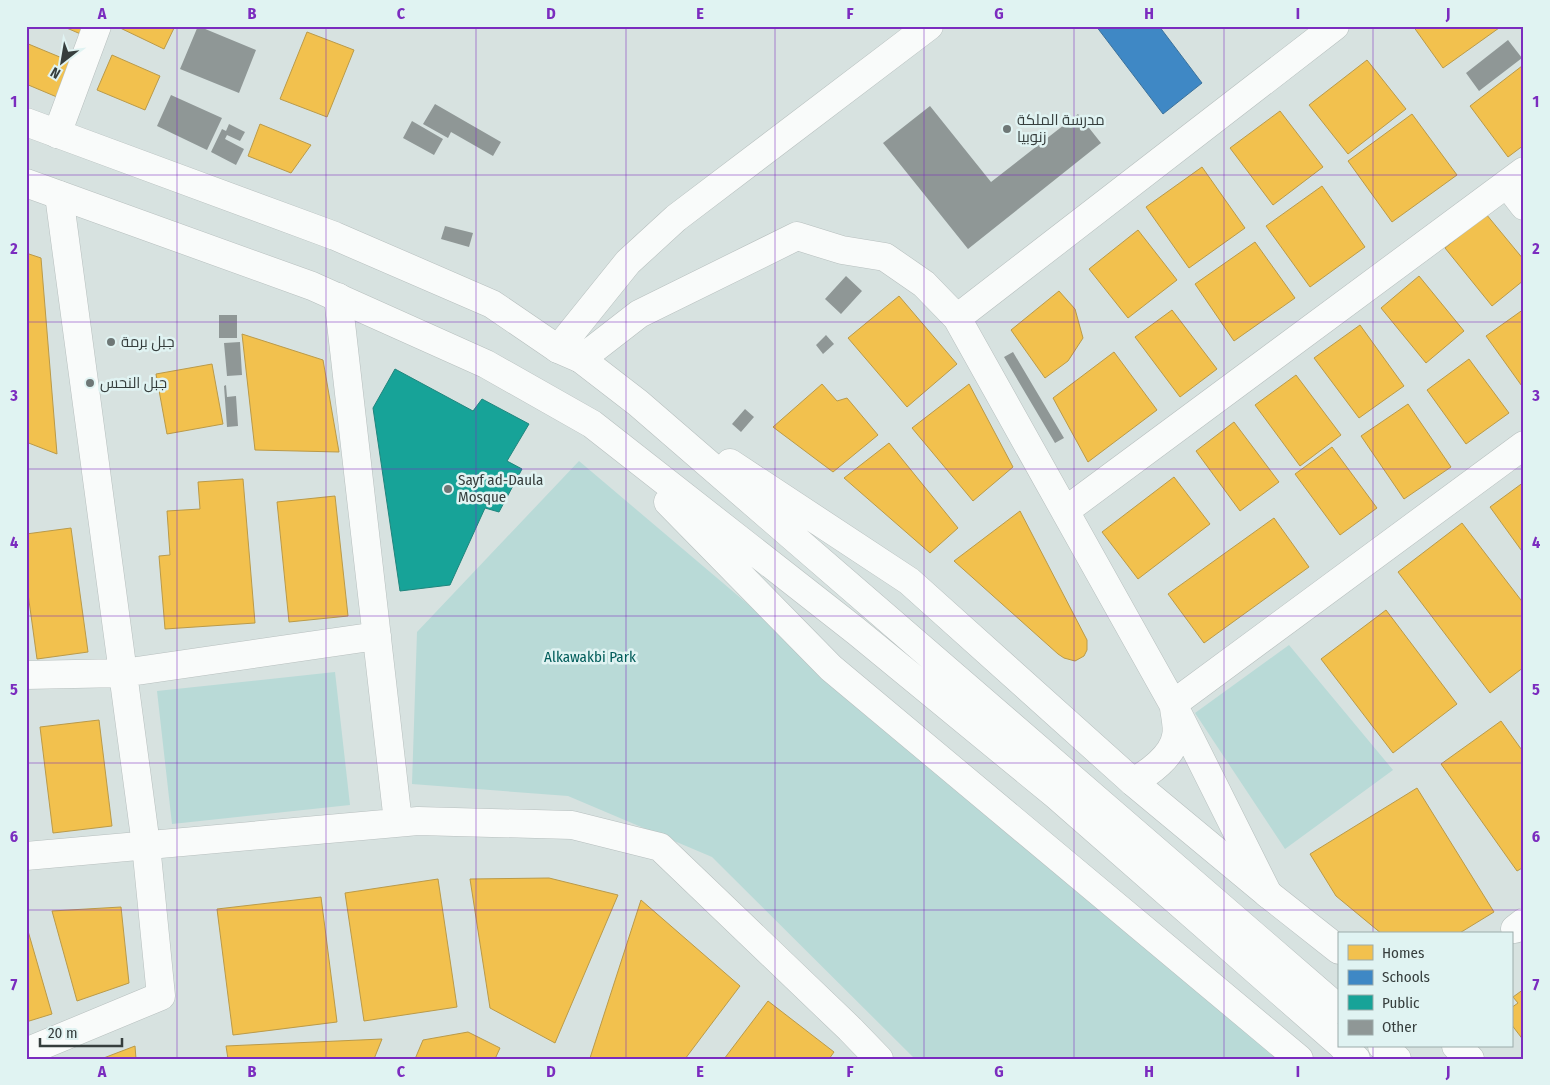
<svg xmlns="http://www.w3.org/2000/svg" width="1550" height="1085" viewBox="0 0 1550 1085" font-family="'Fira Sans Condensed',Cairo,sans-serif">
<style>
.green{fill:#b9dad7}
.homes{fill:#f2c14e;stroke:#ba9a49}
.schools{fill:#3f88c5;stroke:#3c729c}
.public{fill:#17a398;stroke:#20857d}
.building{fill:#8f9796}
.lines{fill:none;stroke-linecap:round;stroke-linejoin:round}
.minor-casing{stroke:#b7bfbe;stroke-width:29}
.major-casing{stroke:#b7bfbe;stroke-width:29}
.minor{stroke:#f9fbfa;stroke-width:28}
.major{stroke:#f9fbfa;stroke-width:28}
.grid{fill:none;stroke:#7b2cbf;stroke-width:1;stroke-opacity:0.55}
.poi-dot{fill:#6e7776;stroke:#e0f3f2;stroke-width:2}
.labels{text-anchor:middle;stroke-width:5;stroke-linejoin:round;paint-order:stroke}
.poi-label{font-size:15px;fill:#363e3d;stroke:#e0f3f2;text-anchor:start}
.park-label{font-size:15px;fill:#005c5a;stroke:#e0f3f2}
.neatline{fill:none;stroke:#7b2cbf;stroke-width:2}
.grid-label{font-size:16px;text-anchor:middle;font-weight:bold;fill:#7b2cbf}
</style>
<rect width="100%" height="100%" fill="#d7e2e0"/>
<path class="green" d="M579,461l706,598h-370l-203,-202 -144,-61 -156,-12 5,-152z
M1289,645l104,125 -108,79 -90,-136z
M335,672l15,133 -178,19 -15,-133z"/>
<path class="homes" d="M62,26h25l-4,9z
M116,26h59l-11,23z
M1413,26h85l1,2 -56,40z
M307,32l47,18 -27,67 -47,-18z
M26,43l53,22 -15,35 -38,-16z
M112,55l48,21 -15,34 -48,-20z
M1367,60l39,49 -58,45 -39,-49z
M1522,66l2,2v77l-16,12 -38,-51z
M1280,111l43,56 -50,38 -43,-57z
M1412,114l45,61 -65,47 -44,-61z
M260,124l51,21 -20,28 -43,-17z
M1202,167l43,61 -56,40 -43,-61z
M1322,186l43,61 -55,40 -44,-61z
M1486,214l38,46v20l-32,26 -47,-58z
M1138,230l39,50 -49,38 -39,-49z
M1255,242l40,56 -61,43 -39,-57z
M26,253l15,5 16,196 -31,-12z
M1419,276l45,55 -38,32 -45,-55z
M1059,291l16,18 8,29 -15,23 -23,17 -34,-48z
M899,296l58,68 -50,43 -59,-69z
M1524,309v80l-38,-53z
M1172,310l45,59 -37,28 -45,-60z
M1360,325l44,61 -45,32 -45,-60z
M242,334l81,26 16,92 -84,-2z
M1114,352l43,58 -69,52 -35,-64z
M1469,359l40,54 -43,31 -39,-54z
M212,364l11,60 -56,10 -11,-60z
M1296,375l45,60 -41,31 -45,-61z
M822,384l15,17 10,-3 31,37 -45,37 -60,-45z
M969,384l44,83 -40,34 -61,-73z
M1408,404l43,63 -47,32 -43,-63z
M1234,422l45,60 -39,29 -44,-60z
M889,443l69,85 -28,25 -86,-75z
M1332,447l45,61 -37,27 -45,-61z
M1174,477l36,47 -72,55 -36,-47z
M243,479l12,144 -90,6 -6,-73 11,-1 -3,-44 33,-2 -2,-27z
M1524,482v72l-34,-47z
M335,496l13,120 -59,6 -12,-120z
M1020,511l67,129v10l-3,6 -9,5 -11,-3 -6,-4 -104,-93z
M1274,518l35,49 -105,76 -36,-49z
M1462,523l62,81v63l-34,26 -92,-121z
M71,528l17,124 -51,7 -11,-80v-45z
M1386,610l71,94 -64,49 -72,-94z
M99,720l13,106 -59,7 -13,-106z
M1501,721l23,32v114l-7,4 -76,-107z
M1417,788l77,124 -36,22h-76l-46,-38 -26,-42z
M549,878l69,17 -63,148 -65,-35 -20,-129z
M438,879l19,128 -93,14 -19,-128z
M321,897l16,125 -104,13 -16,-126z
M641,900l99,86 -55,73h-94l-1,-1z
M121,907l8,76 -52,18 -25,-90z
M26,924l26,90 -26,8z
M1524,989v52l-13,-17v-16l7,-5 -5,-6z
M768,1001l66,51 -5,7h-105z
M468,1032l32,16 -5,11h-80l8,-19z
M382,1039l-8,20h-146l-2,-13z
M135,1046l1,13h-35z"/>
<path class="schools" d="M1096,26h63l43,57 -39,31z"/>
<path class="public" d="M395,369l78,42 9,-12 47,25 -22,37 15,8 -23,43 -14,-4 -35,77 -50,6 -27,-183z"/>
<path class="building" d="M198,26l58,24 -17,43 -59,-24z
M1508,40l14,18 -43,33 -13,-18z
M171,95l51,23 -15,32 -50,-24z
M435,104l66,38 -8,14 -42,-24 -3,6 -25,-14z
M930,106l61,76 87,-68 23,29 -133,106 -85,-106z
M412,121l31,18 -9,16 -31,-17z
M229,124l16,8 -5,9 -13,-6 -2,4 19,10 -8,16 -25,-13 11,-23 4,2z
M445,226l28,7 -4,14 -28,-8z
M846,276l16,15 -21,23 -16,-15z
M219,315h18v23h-18z
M826,335l8,9 -11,10 -7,-9z
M240,342l2,33 -15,1 -3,-33z
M1013,352l51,86 -9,5 -51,-86z
M226,385l1,12 9,-1 2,30 -11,1 -3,-41z
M745,409l9,8 -13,15 -9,-8z"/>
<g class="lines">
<g class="minor-casing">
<path id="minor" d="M57,134l40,-108
M1507,184l17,22
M338,297l60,525
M957,318l378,-292
M558,349l70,-87 48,-44 253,-192
M581,359l58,-45 158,-78 45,14 43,7 39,27 33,34 216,386 95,190
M1065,511l459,-340
M26,675l97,-2 254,-37
M1173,704l351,-259
M1133,782c16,-9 40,-26 43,-46 2,-8 -1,-20 -2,-28
M26,856l392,-35 154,4 88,22 190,182 29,30
M1515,929l9,-7
M26,1052l135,-56 -15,-151 -87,-650"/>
</g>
<g class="major-casing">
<path id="major" d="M26,122l309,114 157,68 66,45 23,10 57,44 701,606
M26,183l286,103 174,78 106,60 264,207 201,165 282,247
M730,463l179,118 224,201 135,112 71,56
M668,502l163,166 468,391
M1342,1046l14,13
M1382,1046l15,13
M1456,1046l14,13"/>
</g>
<use href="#minor" class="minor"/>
<use href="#major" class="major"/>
</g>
<path class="grid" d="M177,26v1033M326,26v1033M476,26v1033M626,26v1033M775,26v1033M924,26v1033M1074,26v1033M1224,26v1033M1373,26v908M26,175h1498M26,322h1498M26,469h1498M26,616h1498M26,763h1498M26,910h1498M1373,1046v13"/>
<g class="poi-dot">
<circle cx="1007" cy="129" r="5"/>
<circle cx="111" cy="342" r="5"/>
<circle cx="90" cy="383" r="5"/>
<circle cx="448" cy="489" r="5"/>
</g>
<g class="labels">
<g class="poi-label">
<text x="1017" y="125">مدرسة الملكة<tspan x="1017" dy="17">زنوبيا</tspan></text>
<text x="121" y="347">جبل برمة</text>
<text x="100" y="388">جبل النحس</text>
<text x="458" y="485">Sayf ad-Daula<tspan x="458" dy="17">Mosque</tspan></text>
</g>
<g class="park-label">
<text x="590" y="662">Alkawakbi Park</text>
</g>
</g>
<rect width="1550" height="1085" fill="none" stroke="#e0f3f2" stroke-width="55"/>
<rect x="1338" y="932" width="175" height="115" fill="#e0f3f2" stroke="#9cabaa"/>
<rect x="1348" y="945" width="25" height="15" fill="#f2c14e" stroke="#9cabaa"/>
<text x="1382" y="958" font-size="15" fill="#363e3d">Homes</text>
<rect x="1348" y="970" width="25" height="15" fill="#3f88c5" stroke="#9cabaa"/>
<text x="1382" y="982" font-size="15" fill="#363e3d">Schools</text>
<rect x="1348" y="995" width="25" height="15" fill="#17a398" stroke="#9cabaa"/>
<text x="1382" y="1008" font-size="15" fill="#363e3d">Public</text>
<rect x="1348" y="1020" width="25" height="15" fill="#8f9796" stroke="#9cabaa"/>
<text x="1382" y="1032" font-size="15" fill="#363e3d">Other</text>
<g transform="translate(62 62) rotate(211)" stroke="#e0f3f2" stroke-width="4" paint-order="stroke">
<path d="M0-4L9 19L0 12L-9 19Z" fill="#363e3d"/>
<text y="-8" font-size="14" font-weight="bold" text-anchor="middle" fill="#363e3d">N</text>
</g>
<path d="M40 1038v8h82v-8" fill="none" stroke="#363e3d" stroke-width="2.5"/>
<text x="48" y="1038" font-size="15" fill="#363e3d" stroke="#e0f3f2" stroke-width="4" paint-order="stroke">20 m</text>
<rect x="28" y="28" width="1494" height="1030" class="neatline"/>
<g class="grid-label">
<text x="102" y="19">A</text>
<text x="252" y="19">B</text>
<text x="401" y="19">C</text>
<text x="551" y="19">D</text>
<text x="700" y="19">E</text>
<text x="850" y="19">F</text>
<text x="999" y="19">G</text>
<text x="1149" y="19">H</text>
<text x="1298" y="19">I</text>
<text x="1448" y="19">J</text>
<text x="14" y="107">1</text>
<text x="1536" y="107">1</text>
<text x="14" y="254">2</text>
<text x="1536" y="254">2</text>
<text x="14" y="401">3</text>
<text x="1536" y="401">3</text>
<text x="14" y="548">4</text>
<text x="1536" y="548">4</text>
<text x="14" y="695">5</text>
<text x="1536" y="695">5</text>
<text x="14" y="842">6</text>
<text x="1536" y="842">6</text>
<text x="14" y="990">7</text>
<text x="1536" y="990">7</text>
<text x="102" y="1077">A</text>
<text x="252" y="1077">B</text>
<text x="401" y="1077">C</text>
<text x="551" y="1077">D</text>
<text x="700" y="1077">E</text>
<text x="850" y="1077">F</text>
<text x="999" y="1077">G</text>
<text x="1149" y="1077">H</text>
<text x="1298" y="1077">I</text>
<text x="1448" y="1077">J</text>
</g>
</svg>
